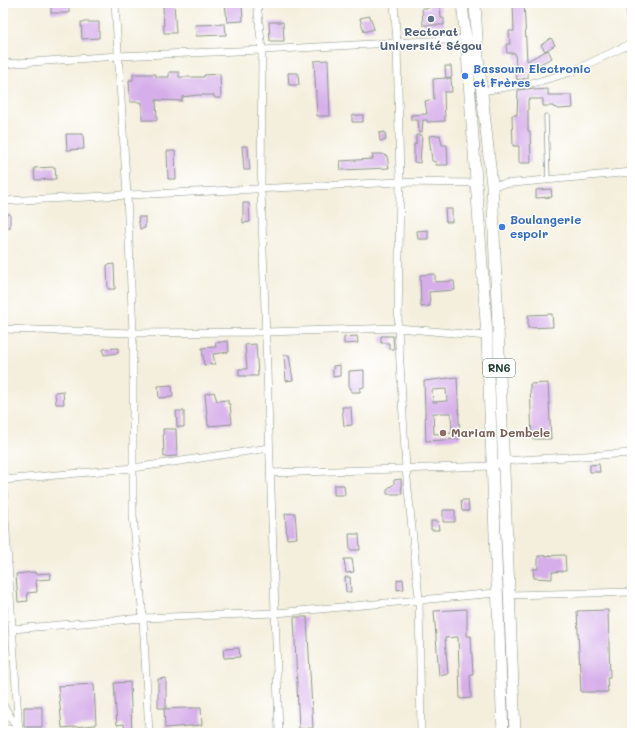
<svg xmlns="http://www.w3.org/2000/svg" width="635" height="736" viewBox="0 0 635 736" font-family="Mali,sans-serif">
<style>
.building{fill:#d6afea;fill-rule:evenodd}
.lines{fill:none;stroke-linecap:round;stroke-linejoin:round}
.service-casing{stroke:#8a9688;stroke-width:5}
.minor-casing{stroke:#8a9688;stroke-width:8}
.trunk-casing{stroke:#8a9688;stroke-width:12}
.service{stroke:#fff;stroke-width:3.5}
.minor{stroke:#fff;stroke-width:7}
.trunk{stroke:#fff;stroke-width:11}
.service-dot{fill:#5c6f8a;stroke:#fff;stroke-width:1.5}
.shop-dot{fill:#3f7fe0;stroke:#fff;stroke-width:1.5}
.education-dot{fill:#8d6e63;stroke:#fff;stroke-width:1.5}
.labels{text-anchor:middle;stroke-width:3;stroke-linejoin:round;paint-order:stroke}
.shield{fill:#fff;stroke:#627771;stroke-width:1}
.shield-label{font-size:11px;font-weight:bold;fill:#1f3d34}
.service-label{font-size:12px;font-weight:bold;fill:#4e5e75;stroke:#fff}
.shop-label{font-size:12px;font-weight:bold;fill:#366cbe;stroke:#fff;text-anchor:start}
.education-label{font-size:12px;font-weight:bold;fill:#785e54;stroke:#fff;text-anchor:start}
</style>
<rect width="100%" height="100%" fill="#fff"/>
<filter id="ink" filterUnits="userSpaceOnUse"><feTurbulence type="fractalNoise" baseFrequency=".025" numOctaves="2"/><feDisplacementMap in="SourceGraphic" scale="8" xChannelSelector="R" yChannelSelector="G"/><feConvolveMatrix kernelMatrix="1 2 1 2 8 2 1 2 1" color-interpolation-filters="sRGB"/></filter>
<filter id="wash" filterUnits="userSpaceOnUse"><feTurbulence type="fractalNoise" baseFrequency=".012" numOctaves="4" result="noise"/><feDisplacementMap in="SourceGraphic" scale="16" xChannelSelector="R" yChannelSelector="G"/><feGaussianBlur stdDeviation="0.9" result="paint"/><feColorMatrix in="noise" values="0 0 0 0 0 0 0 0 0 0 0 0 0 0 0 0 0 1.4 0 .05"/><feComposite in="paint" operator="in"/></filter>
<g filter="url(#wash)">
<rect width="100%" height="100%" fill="#f4efdd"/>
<g id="blocks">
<path class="building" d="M51,3h18v10h-18z
M163,3h11l2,30h-12z
M225,3h17l1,18 -16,1z
M429,3h11l1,15h3v7h-21l-1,-17h7z
M513,3h11l3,58 21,-11 4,8 -24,12v8l-11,2 -2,-27h-8l-1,-9h4l-1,-13h5z
M370,16l4,13 -10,3 -4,-14z
M81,22h18v16l-17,1z
M269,22h14l1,19h-14z
M225,24l1,11 -30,1 -1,-11z
M551,38l4,7 -10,6 -4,-6z
M328,60l2,56h-13l-3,-55z
M445,66h6l1,11 -6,1h5l1,14h-8l1,29 -18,1v-2h-4l-1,12h-3l-1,-12h-7v-5l16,-1 -2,-13 9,-2 -1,-20 13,-1z
M169,72h10v5h25v-2l16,-1 1,24h-7v-3h-16l-16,2v4l-26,-1 1,20h-15v-18h-12l-1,-22h4v-6h23v3h13z
M288,73h10l1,12h-10z
M534,88v2l14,-1v6h24l1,13 -14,1 -6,-2v-1h-10v-7h-15v32h2l1,32h-12v-17h-6l-1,-31h5l1,-25z
M352,115h11v7h-11z
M385,132l1,8 -6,1 -1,-8z
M66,134h17l1,15 -17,1z
M416,135h6l-2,28 -6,-1v-18h2z
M440,135l2,10h5l1,20h-12v-3l-4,-1 -3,-25z
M242,146h6l2,24h-6z
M167,151h8l1,28h-8z
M372,154h10l5,2 2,12 -48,2 -1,-9 33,-2z
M55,167l1,12 -21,1 -1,-12z
M551,189l1,8 -16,1v-8z
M243,203h6l1,19 -7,1z
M445,209h7v13h-6z
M3,214h7v14h-7z
M138,217h7v11l-5,1z
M428,230v9h-10l-1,-8z
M114,264l1,25h-7l-1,-24z
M435,274v8l19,-1 1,9 -26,2 1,14 -9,1 -1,-32z
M552,314l1,13 -25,1v-13z
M357,336l1,7 -14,1v-7z
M381,336h12l1,13h-5v-6h-8z
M228,341l1,11 -16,2 2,10 -11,1 -2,-17 14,-1 -1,-4z
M256,344l2,32h-19v-7h8l-2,-24z
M118,348v5l-14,2 -1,-6z
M284,355h5l4,25 -7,1z
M340,365v11l-7,1v-11z
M364,370v17l-4,1v4h-9v-4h-2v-17z
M457,377l3,62 -34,2 -2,-60zM446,389l1,12 -14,1 -1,-12zM433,413h18l1,20 -18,1z
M548,383l3,56h-19l-2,-55z
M172,385l1,12 -14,1 -1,-12z
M63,391l1,13h-8l-1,-12z
M214,392l3,9 11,-1v4h2l2,20 -24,2 -3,-32z
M342,407h9l1,18 -8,1z
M176,411h8v16h-7z
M163,429h13l1,27 -13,1z
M599,464l1,8h-10v-7z
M401,479l1,15h-15v-5l7,-5v-4z
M334,485h10l1,10h-11z
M461,500h7l1,11h-7z
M443,510h12v12h-12z
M295,513l2,25 -10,1 -2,-25z
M431,521h7l1,9h-8z
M349,534h10l1,16h-10z
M565,555l1,16 -14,1v7l-18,-1 -1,-9h5v-13z
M344,559h8l2,13 -8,1z
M35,572v2l15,-1 1,6 -15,1 1,12 -10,1 1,8 -10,1 -2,-28z
M345,577h5l1,15h-5z
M403,579l1,10 -7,1v-10z
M467,609v27h4l2,39h-3l1,23 -11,1 -2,-62 -13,1 3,36 -9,2 -5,-65z
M608,610l2,68h-3l1,14h-27l-4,-81z
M294,617h13l6,111 -14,1z
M239,648l1,9 -16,1 -1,-9z
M166,678v30h-8v-29z
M130,682l2,51h-7l-1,-9 -7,1 -3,-42z
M94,684l2,41 -34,3 -4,-42z
M24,707h18v20h-18z
M187,708h14l1,17 -37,3 -1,-19z"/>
</g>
</g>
<g filter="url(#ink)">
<use href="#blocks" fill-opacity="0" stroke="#8a9688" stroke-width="1"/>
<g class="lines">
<g class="service-casing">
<path id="service" d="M546,116l2,64"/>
</g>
<g class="minor-casing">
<path id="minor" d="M115,3l12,192 6,138v182l10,103 6,115
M257,3l5,47 -1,139 18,544
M394,3l3,39 3,140 -2,146 8,141 13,130 2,134
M630,3l2,34
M291,5l6,-2
M3,64l115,-8 144,-6 204,-11
M482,91l55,-9 34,-10 61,-29
M492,185l140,-13
M3,201l397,-19 76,1
M3,329l130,4 132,-1 133,-4 89,8
M270,473l222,-7 10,-5 130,-8
M3,480l130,-12 136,-20
M3,486l16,247
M509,595l123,-3
M12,629l131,-11 133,-5 220,-20
M3,705l15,24
M3,728l16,3"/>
</g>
<g class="trunk-casing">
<path id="trunk" d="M462,3l4,36 21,297 16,397
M475,3l3,54 14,128 23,548"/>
</g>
<use href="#service" class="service"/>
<use href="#minor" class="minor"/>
<use href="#trunk" class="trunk"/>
</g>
</g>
<circle class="service-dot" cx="431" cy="19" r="4"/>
<g class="shop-dot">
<circle cx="465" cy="76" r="4"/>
<circle cx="502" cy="227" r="4"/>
</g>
<circle class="education-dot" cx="443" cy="433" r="4"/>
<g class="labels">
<rect class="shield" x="483" y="359" width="32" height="18" rx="3"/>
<g class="shield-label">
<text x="499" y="372">RN6</text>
</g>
<g class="service-label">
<text x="431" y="36">Rectorat<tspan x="431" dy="14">Université Ségou</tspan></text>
</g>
<g class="shop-label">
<text x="473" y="73">Bassoum Electronic<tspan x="473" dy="14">et Frères</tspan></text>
<text x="510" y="224">Boulangerie<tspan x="510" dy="14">espoir</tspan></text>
</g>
<g class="education-label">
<text x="451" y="437">Mariam Dembele</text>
</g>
</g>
<rect width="635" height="736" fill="none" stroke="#fff" stroke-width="16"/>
</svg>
